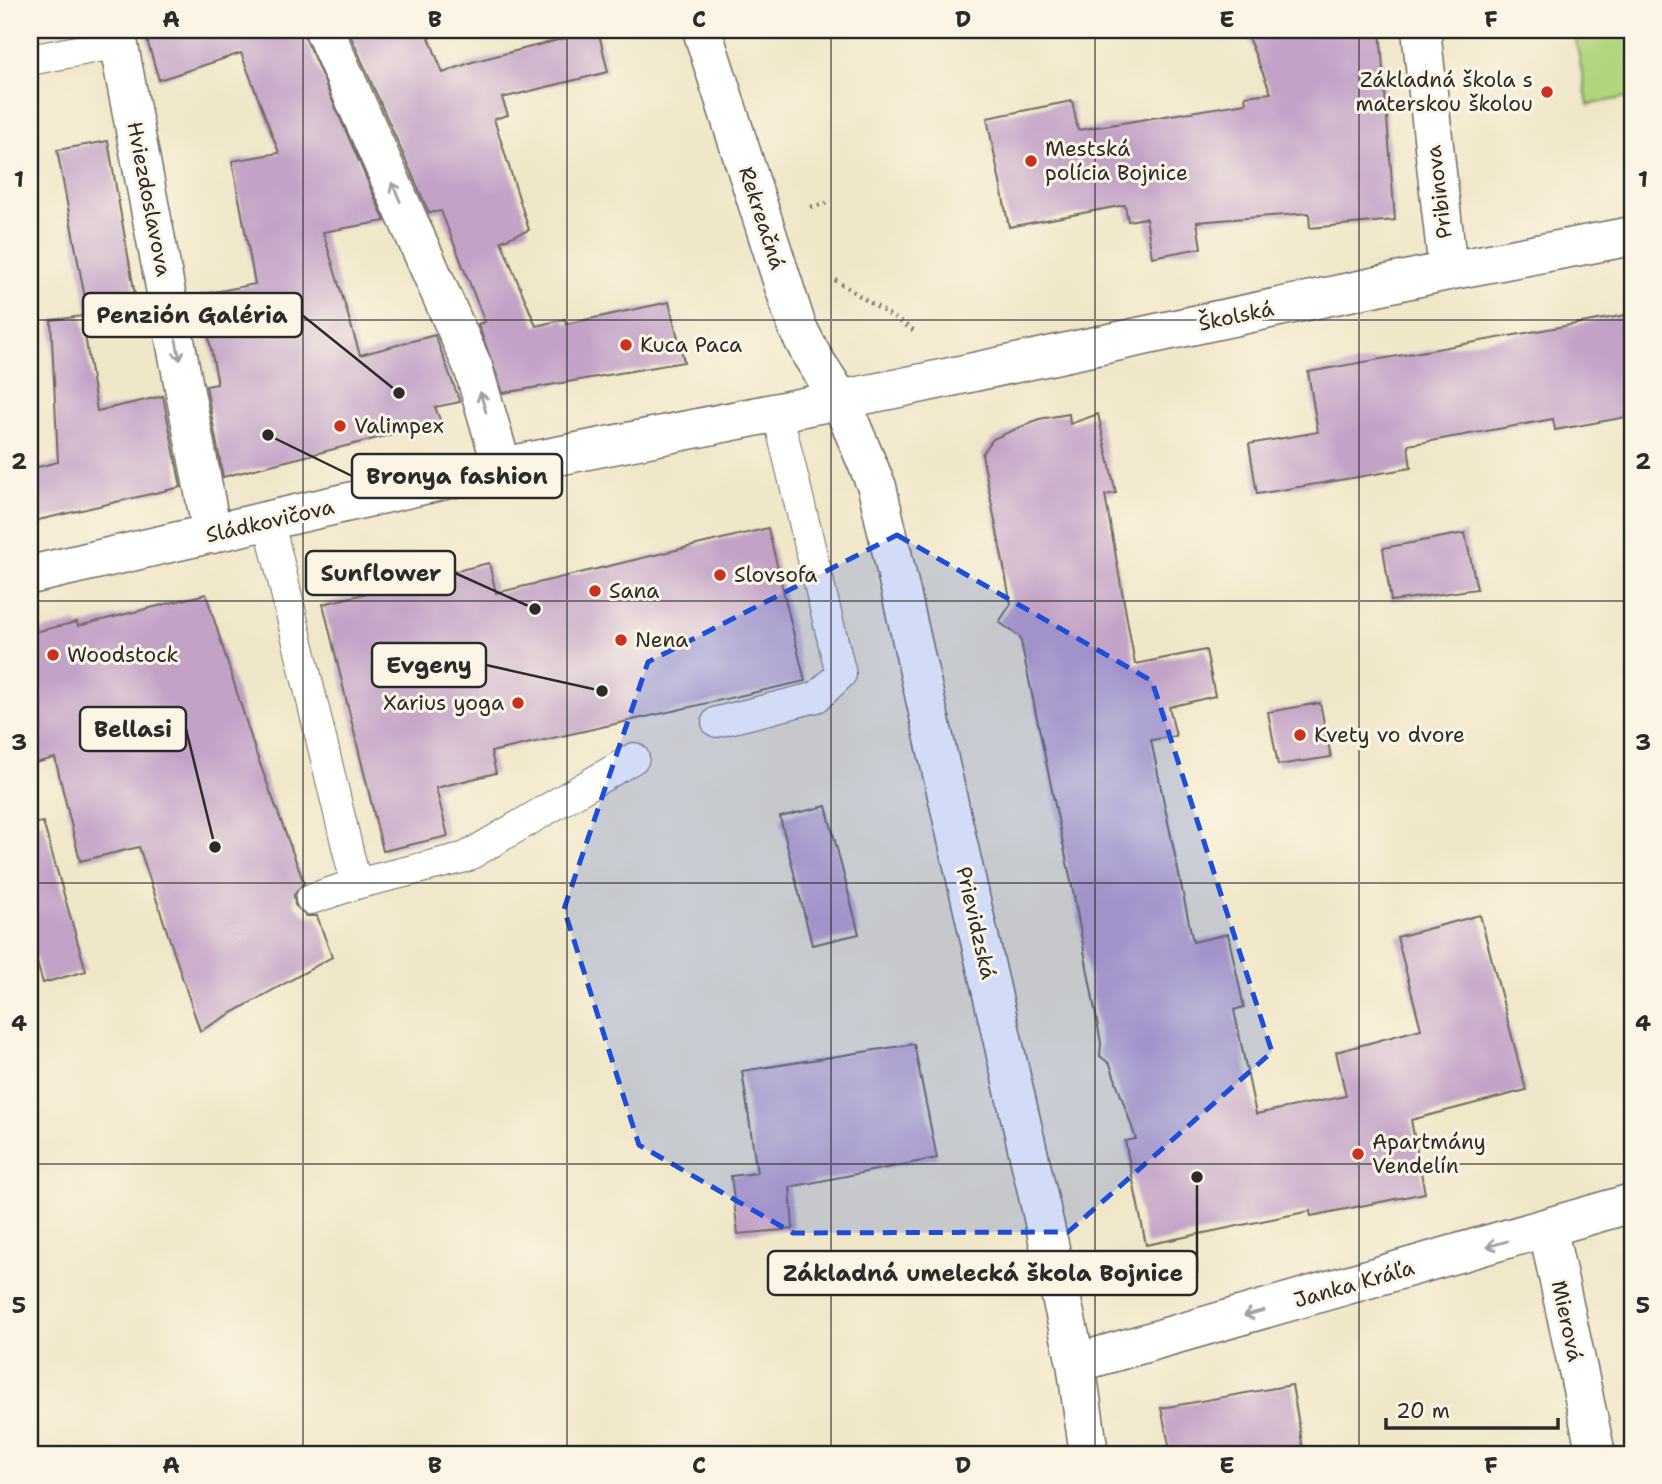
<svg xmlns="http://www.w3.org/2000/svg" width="1662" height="1484" viewBox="0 0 1662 1484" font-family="'Shantell Sans',sans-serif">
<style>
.green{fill:#b1d57d;stroke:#6e8054;stroke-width:2}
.building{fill:#c2a3c7}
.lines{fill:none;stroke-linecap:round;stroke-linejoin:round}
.lane-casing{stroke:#706c62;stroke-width:32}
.street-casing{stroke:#706c62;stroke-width:41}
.path{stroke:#706c62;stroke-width:4.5;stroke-dasharray:2 5;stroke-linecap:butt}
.lane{stroke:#fff;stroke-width:30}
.street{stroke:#fff;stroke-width:38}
.oneway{stroke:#a0a0a0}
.marked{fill:#1d4ed8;fill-opacity:0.2;stroke:#1d4ed8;stroke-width:5;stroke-dasharray:14 9;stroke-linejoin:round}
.grid{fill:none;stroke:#2b2b2b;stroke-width:2;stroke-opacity:0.55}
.poi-dot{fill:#c8321e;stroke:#fcf5e5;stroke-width:2.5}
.labels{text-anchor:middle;stroke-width:6;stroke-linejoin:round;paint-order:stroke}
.poi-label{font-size:21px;fill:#2b2b2b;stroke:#fcf5e5;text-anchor:start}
.street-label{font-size:21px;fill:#2b2b2b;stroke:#fcf5e5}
.leader{fill:none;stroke:#2b2b2b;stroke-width:2.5}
.callout-dot{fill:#2b2b2b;stroke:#fcf5e5;stroke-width:2.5}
.callout{fill:#fcf5e5;stroke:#2b2b2b;stroke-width:2.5}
.callout-label{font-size:23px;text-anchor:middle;font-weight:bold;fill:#2b2b2b}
.neatline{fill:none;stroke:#2b2b2b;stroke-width:2.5}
.grid-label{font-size:23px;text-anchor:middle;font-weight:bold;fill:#2b2b2b}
</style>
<rect width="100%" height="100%" fill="#fcf5e5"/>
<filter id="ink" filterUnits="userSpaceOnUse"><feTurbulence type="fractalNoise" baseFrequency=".0143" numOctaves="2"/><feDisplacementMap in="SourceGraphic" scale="14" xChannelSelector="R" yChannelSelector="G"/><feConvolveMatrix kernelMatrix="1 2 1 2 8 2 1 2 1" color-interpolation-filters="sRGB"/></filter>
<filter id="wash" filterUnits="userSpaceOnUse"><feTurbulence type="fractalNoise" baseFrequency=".00686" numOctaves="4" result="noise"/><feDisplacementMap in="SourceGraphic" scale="28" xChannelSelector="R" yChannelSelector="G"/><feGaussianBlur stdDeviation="1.57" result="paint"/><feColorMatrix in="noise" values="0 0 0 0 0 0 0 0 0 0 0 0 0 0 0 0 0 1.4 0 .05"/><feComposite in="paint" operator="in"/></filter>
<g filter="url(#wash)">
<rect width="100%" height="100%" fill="#f0e6c8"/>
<path class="green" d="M1574,30h58v66l-44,9z"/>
<g id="blocks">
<path class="building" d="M144,30h158l83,191 -62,11 37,123 75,-20 25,67 -25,5 6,15 -218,55 -17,-91 11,-2v-5l-17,-84 55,-11 -23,-123 47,-8 -38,-100 -82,27z
M348,30h78l17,43 29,-11 126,-32 10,42 -106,26 6,17 -14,4 35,111 -28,11 35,85 29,-7 1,5 103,-22 15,60 -181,31 -25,-69 7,-2 -44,-111 -12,2z
M1245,30h135l15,190 -85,8 -1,-15 -112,9 4,26 -49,9 -6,-39 -18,3 -3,-16 -116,22 -22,-109 85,-17 6,29 168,-27 -1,-7 26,-3z
M108,141l28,160 -48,13 -31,-164z
M1626,315l6,35v66l-77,14 -2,-11 -145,26 3,23 -154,26 -8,-50 69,-12 -10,-60z
M82,316l15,95 66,-15 18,91 -151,35v-53l28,-7 -7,-142z
M1069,414l1,10 28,-10 18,79 -11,2 30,169 71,-14 9,46 -46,11 7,29 -25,4 42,202 35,-8 16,73 -10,3 22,104 90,-18 -10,-44 85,-23 -24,-92 83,-22 46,175 -115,30 14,73 -114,23 -1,-5 -164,34 -21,-104 11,-2 -26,-75 -10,-8 1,-13 -27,-147 -54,-259 -21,-15 12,-18 -29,-150 11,-15 46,-20z
M768,528l37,153 -314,71 5,21 -60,15 12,48 -65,15 -60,-247 166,-41 7,30z
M1465,533l12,56 -86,12 -8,-53z
M206,594l50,159 48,130 -10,12 1,10 12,11h10l15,41 -132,74 -61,-184 -59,14 -25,-103 -20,5 -5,-36v-94l47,-11 1,4z
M1320,703l11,54 -53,8 -10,-53z
M826,806l33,128 -47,11 -32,-128z
M43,822l43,149 -43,12 -13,-44v-115z
M914,1044l23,114 -147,29 3,42 -55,5 -7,-58 26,-3 -15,-102z
M1292,1385l12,69h-133l-10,-46z"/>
</g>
</g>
<g filter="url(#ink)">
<use href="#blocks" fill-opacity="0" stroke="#706c62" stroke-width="2"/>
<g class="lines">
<g class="lane-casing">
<path id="lane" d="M30,60l89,-17
M269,522l87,362 110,-27 168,-99
M717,722l100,-25 24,-23 -64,-263
M311,899l45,-15"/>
</g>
<g class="street-casing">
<path id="street" d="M116,30l96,504
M324,30l149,337 29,100
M702,30l95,297 15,29 28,43 37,88 199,876 13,91
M1421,30l27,241
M30,575l472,-108 397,-79 549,-117 184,-35
M1548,1230l48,224
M1076,1363l556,-160"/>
</g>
<path class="path" d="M811,207l20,-5
M835,280l81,52"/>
<use href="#lane" class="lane"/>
<use href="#street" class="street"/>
</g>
<defs><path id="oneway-shaft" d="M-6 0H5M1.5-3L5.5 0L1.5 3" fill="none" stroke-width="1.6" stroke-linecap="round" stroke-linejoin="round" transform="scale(1.75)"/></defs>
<g class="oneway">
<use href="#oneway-shaft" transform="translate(396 192) rotate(-114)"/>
<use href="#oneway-shaft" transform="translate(178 350) rotate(79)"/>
<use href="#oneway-shaft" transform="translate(483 402) rotate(-106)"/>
<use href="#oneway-shaft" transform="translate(1497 1244) rotate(164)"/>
<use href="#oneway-shaft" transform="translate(1254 1313) rotate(164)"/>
</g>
</g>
<path class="marked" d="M897,535l255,146 120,371 -204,180 -275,1 -154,-88 -75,-236 84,-247z"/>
<path class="grid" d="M303,30v1424M567,30v1424M831,30v1424M1095,30v1424M1359,30v1424M30,320h1602M30,601h1602M30,883h1602M30,1164h1602"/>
<g class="poi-dot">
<circle cx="1547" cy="92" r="7"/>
<circle cx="1031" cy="161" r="7"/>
<circle cx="626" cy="345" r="7"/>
<circle cx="340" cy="426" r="7"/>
<circle cx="720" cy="575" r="7"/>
<circle cx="595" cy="591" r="7"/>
<circle cx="621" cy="640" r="7"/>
<circle cx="53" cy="655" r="7"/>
<circle cx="518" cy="703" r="7"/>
<circle cx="1300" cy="735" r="7"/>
<circle cx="1358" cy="1154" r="7"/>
</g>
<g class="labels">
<g class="poi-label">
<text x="1533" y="87" text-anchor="end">Základná škola s<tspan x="1533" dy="24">materskou školou</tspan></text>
<text x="1045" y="156">Mestská<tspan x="1045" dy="24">polícia Bojnice</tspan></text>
<text x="640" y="352">Kuca Paca</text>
<text x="354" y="433">Valimpex</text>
<text x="734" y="582">Slovsofa</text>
<text x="609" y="598">Sana</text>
<text x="635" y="647">Nena</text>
<text x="67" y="662">Woodstock</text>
<text x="504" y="710" text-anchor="end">Xarius yoga</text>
<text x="1314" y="742">Kvety vo dvore</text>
<text x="1372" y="1149">Apartmány<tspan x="1372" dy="24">Vendelín</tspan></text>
</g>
<g class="street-label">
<text transform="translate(1439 192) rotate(-97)" y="7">Pribinova</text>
<text transform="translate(149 199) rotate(79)" y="7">Hviezdoslavova</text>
<text transform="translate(762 218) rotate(72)" y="7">Rekreačná</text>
<text transform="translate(1236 316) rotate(-12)" y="7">Školská</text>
<text transform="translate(270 521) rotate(-13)" y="7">Sládkovičova</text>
<text transform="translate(976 923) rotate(77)" y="7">Prievidzská</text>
<text transform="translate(1354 1284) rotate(-16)" y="7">Janka Kráľa</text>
<text transform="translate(1567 1321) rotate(78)" y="7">Mierová</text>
</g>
</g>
<path class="leader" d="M399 393L302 315M268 435L352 476M535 609L455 573M602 691L486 665M215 847L186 729M1197 1177L1197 1273"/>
<g class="callout-dot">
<circle cx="399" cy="393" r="7"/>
<circle cx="268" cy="435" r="7"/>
<circle cx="535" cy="609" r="7"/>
<circle cx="602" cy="691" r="7"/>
<circle cx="215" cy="847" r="7"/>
<circle cx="1197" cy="1177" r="7"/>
</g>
<g class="callout">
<rect x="83" y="293" width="219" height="44" rx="7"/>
<rect x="352" y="454" width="210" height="44" rx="7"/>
<rect x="306" y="551" width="149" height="44" rx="7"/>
<rect x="372" y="643" width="114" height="44" rx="7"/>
<rect x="80" y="707" width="106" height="44" rx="7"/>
<rect x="768" y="1251" width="429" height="44" rx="7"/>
</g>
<g class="callout-label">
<text x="192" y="323">Penzión Galéria</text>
<text x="457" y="484">Bronya fashion</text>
<text x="381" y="581">Sunflower</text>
<text x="429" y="673">Evgeny</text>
<text x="133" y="737">Bellasi</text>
<text x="983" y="1281">Základná umelecká škola Bojnice</text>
</g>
<rect width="1662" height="1484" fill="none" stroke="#fcf5e5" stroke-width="77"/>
<path d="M1386 1418v10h172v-10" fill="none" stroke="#2b2b2b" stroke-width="3.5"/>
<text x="1396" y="1418" font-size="21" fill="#2b2b2b" stroke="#fcf5e5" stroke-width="5" paint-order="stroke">20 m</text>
<rect x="38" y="38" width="1586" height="1408" class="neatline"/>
<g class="grid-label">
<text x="171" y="27">A</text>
<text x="435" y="27">B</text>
<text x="699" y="27">C</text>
<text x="963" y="27">D</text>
<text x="1227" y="27">E</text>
<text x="1491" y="27">F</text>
<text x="19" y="187">1</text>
<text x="1643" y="187">1</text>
<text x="19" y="469">2</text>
<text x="1643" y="469">2</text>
<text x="19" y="750">3</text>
<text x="1643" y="750">3</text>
<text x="19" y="1031">4</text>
<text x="1643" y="1031">4</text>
<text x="19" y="1313">5</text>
<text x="1643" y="1313">5</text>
<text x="171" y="1473">A</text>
<text x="435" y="1473">B</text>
<text x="699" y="1473">C</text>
<text x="963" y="1473">D</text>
<text x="1227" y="1473">E</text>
<text x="1491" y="1473">F</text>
</g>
</svg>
